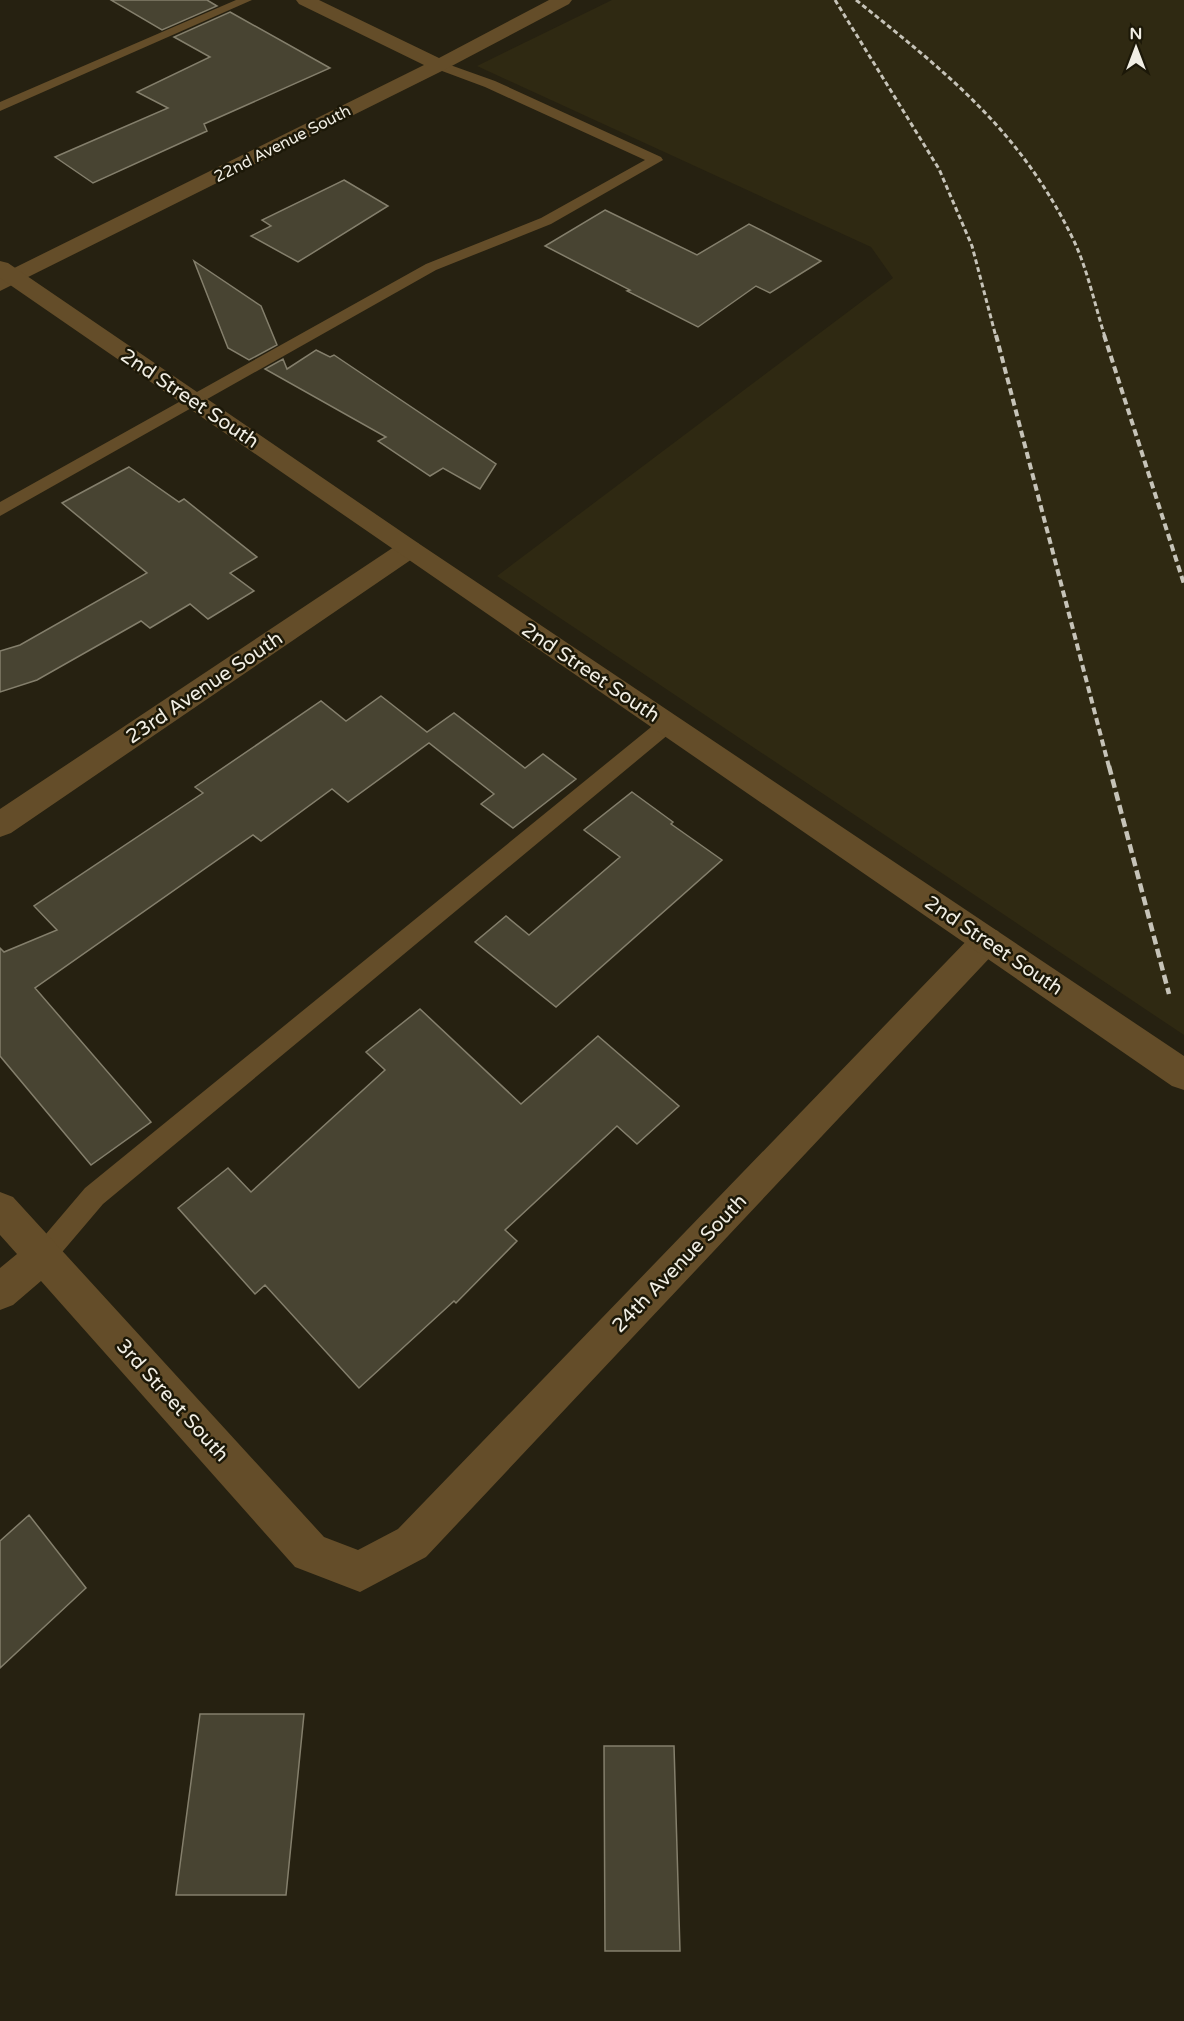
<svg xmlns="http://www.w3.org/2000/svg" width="1184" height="2021" viewBox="0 0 1184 2021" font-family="'Varela Round',sans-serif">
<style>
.built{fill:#2f2912}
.building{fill:#484432;stroke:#847f6c;stroke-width:1.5}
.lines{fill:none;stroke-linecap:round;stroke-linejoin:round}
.service{fill:#644d29;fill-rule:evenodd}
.minor{fill:#644d29;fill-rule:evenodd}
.tertiary{fill:#644d29;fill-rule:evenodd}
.rail-far2{stroke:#c6c3b8;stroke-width:3;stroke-dasharray:5 3;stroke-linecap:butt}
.rail-far1{stroke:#c6c3b8;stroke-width:4;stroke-dasharray:7 4;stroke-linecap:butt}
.rail{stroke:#c6c3b8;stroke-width:4.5;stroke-dasharray:9 4.5;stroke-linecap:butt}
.labels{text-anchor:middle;stroke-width:5;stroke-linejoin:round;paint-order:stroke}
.far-street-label{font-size:16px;fill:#f1eee4;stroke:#1c1808}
.street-label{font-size:20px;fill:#f1eee4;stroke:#1c1808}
</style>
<rect width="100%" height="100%" fill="#262111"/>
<path class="built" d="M612,0h572v1035l-687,-459 396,-298 -22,-31 -394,-181z"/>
<path class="building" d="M111,0h96l10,6 -55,24z
M230,12l100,56 -126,56 3,7 -114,52 -38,-26 113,-49 -31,-16 73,-35 -36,-20z
M344,180l44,26 -90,56 -47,-26 20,-10 -9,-6z
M605,210l92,45 52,-31 72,37 -51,32 -14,-7 -58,41 -71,-36 3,-1 -85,-44z
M194,261l67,45 16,39 -28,15 -21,-12z
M316,350l14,7 4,-2 162,109 -16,25 -37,-21 -13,8 -52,-35 8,-4 -121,-68 18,-10 4,10z
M129,467l50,35 5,-3 73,58 -27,16 24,18 -46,28 -18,-15 -40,24 -9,-7 -104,59 -37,12v-41l20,-6 127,-72 -85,-70z
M381,696l46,36 27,-19 71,55 18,-14 33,25 -63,49 -32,-24 13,-10 -65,-51 -81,59 -16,-13 -71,52 -8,-6 -218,153 116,134 -60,43 -91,-109v-108l4,4 53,-22 -23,-24 169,-113 -8,-6 126,-86 25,20z
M632,792l41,30 -2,2 51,36 -166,147 -81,-65 31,-26 23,19 91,-78 -36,-27z
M420,1009l101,95 77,-68 81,70 -42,38 -20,-18 -112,104 12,11 -61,62 -2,-2 -95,87 -94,-103 -10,9 -77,-86 50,-40 23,24 134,-122 -19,-18z
M29,1515l57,73 -86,80v-127z
M200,1714h104l-18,181h-110z
M604,1746h70l6,205h-75z"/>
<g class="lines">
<path class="service" d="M236,0h16l-252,111v-9z
M439,61l56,20 166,76 2,3 -112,64 -115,46 -436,246v-14l426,-238 115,-46 104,-58 -160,-73 -51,-19 -1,-3z
M668,717l7,2 3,5 -3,5 -572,475 -51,60 -9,4 -9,-4 -3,-8 3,-8 51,-60 576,-469z"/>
<path class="minor" d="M296,0h23l120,58 110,-58h23l-3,4 -123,65 -446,222v-16l424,-210 -125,-61z
M409,540l9,3 4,6 -4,6 -407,278 -11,4v-28l400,-266z
M987,927l11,4 5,9 -5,9 -572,608 -66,35 -65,-25 -254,-286 -28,24 -13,5v-42l17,-14 -17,-19v-43l13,5 311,340 34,13 40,-21 578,-598z"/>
<path class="tertiary" d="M0,261l8,2 410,280 766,513v34l-12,-4 -1172,-808z"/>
<path class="rail-far2" d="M835,0l104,169 33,77 24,91
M856,0c92,74 165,131 218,241 14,30 21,65 31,96"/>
<path class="rail-far1" d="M996,335l113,432
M1104,335l80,249"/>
<path class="rail" d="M1109,766l60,228"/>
</g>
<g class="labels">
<g class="far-street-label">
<text transform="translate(282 143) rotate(-27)" y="6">22nd Avenue South</text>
</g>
<g class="street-label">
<text transform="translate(190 398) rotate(34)" y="7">2nd Street South</text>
<text transform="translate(591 672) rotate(34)" y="7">2nd Street South</text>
<text transform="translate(204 687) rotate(-34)" y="7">23rd Avenue South</text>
<text transform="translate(994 945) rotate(34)" y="7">2nd Street South</text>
<text transform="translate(679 1263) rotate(-46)" y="7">24th Avenue South</text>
<text transform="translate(173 1400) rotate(48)" y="7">3rd Street South</text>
</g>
</g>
<g transform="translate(1136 48)" stroke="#1c1808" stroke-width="4.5" paint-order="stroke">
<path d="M0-4.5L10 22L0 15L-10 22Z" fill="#f1eee4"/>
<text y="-9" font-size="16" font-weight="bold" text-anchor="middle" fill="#f1eee4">N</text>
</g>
</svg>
